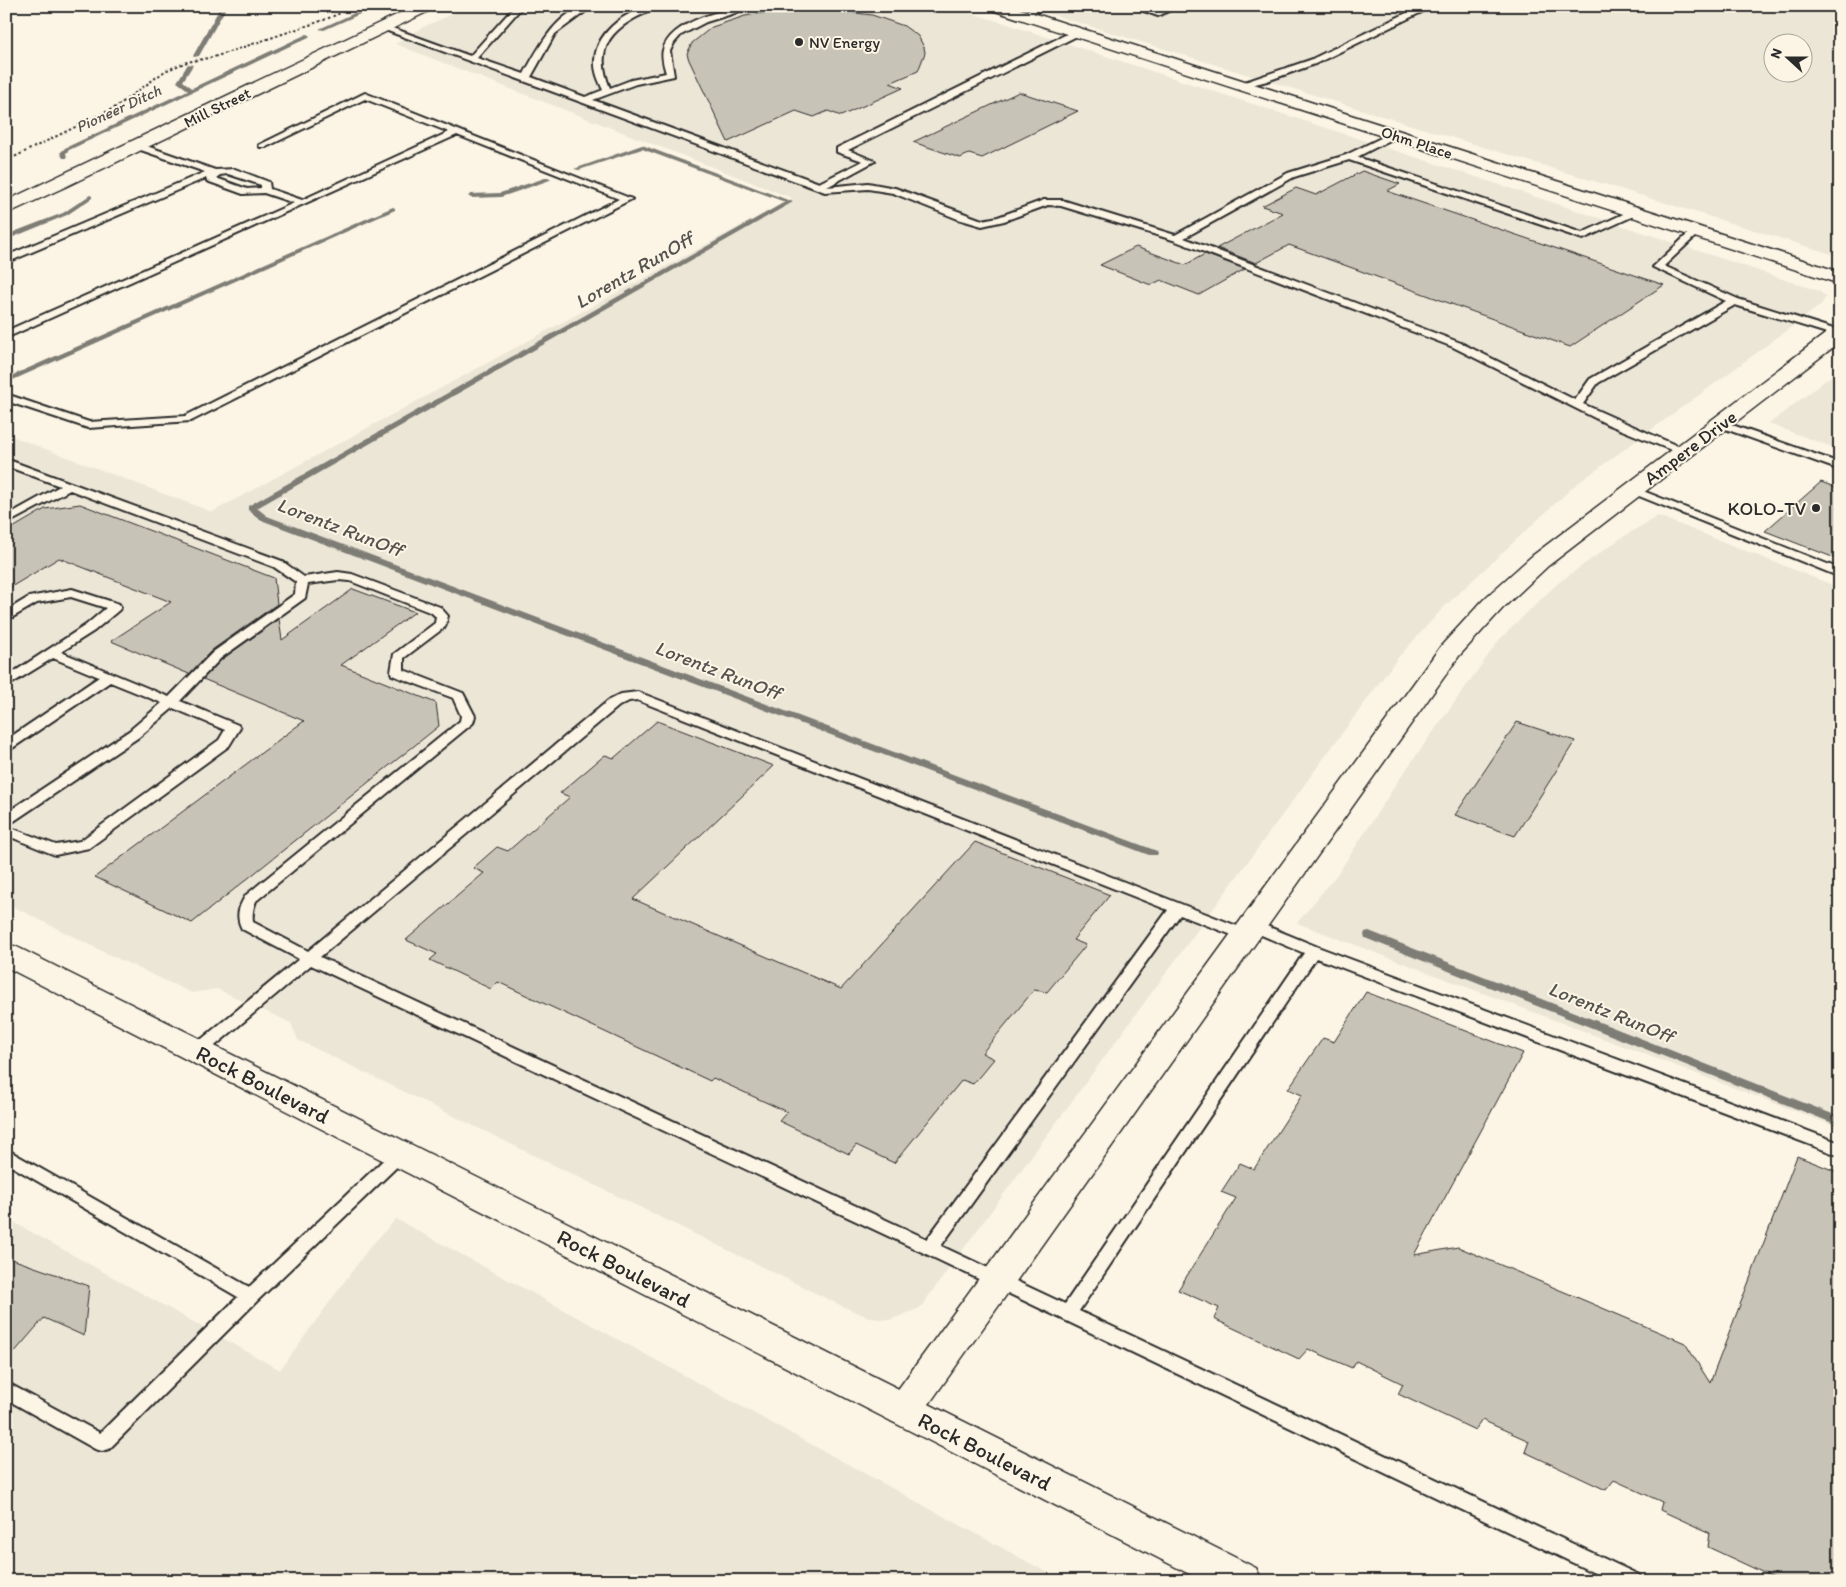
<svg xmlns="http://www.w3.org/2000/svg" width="1846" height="1587" viewBox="0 0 1846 1587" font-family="Itim,sans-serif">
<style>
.built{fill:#ece6d7;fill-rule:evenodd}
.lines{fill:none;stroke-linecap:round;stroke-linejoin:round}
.stream{fill:#7d7b74;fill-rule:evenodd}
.building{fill:#c8c3b7;stroke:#2b2b2b}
.service-casing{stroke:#2b2b2b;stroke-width:4}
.minor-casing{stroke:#2b2b2b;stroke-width:3}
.secondary-casing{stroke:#2b2b2b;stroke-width:3}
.path{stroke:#2b2b2b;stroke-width:2;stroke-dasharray:2.5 2.5;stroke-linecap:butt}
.service{fill:#fcf5e5;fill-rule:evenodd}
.minor{fill:#fcf5e5;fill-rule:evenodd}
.secondary{fill:#fcf5e5;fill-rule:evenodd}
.poi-dot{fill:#2b2b2b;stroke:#fcf5e5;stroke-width:2}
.labels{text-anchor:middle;stroke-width:4;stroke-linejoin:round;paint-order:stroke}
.far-poi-label{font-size:16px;fill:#2b2b2b;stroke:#fcf5e5;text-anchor:start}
.far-street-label{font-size:16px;fill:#2b2b2b;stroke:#fcf5e5}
.far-water-label{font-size:16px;font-style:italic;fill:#545350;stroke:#fcf5e5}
.street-label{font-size:19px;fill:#2b2b2b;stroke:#fcf5e5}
.poi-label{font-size:19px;fill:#2b2b2b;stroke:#fcf5e5;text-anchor:end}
.water-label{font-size:20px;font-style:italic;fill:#545350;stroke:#fcf5e5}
.near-street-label{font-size:22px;fill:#2b2b2b;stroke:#fcf5e5}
</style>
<rect width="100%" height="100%" fill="#fcf5e5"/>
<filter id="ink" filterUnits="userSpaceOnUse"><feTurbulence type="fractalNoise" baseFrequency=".02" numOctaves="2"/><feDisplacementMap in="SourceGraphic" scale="10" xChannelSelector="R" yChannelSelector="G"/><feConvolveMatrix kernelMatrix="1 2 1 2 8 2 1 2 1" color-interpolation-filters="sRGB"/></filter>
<g filter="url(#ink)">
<path class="built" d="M471,6h476l54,16 466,152 352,117 7,6 -5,8 -96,71 -151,110 -130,121 -48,53 -476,648 -30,12 -19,-2 -27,-11 -546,-267 -7,-17 -74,-34 -25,4 -82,-38 -104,-52v-469l206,78 580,-314 -397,-154 28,-17z
M1024,6h816v250h-2zM1774,42h30v30h-30z
M1840,369v81l-71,-26z
M1658,516l182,72v540l-543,-205 42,-51 61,-94 100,-139 58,-56 63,-45z
M6,1218l274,152 89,-122 27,-29 667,362h-1057z"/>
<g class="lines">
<path class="stream" d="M221,6h6l-28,50 -5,1 -1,-1z
M370,6h8l-54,24 -5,-1z
M307,34l3,2 -1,1 -240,113 -3,3 1,5h-4l-3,-5 5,-5 123,-58 -11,-8 11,-18 5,1 -10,16 9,7z
M642,145l151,57 -536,306 10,8 890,335 1,2 -1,2h-8l-888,-335 -13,-10v-4l537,-304 -143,-53 -63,21 -5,-1z
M548,177l3,2 -1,1 -49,17 -30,1 -3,-2 3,-2 29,-1z
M90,195l2,1v2l-25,17 -61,25v-5l57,-22z
M393,207l2,1v2l-389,173v-5z
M1369,931l471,186v9l-475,-188 -1,-3 1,-3z"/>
</g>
<path class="building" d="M816,8l56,7 32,11 14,10 6,11 1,6 -7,18 -28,12 13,5 -62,28 -13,-5 -14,6 -18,-6 -68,31 -39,-82 -2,-6 5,-11 20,-16 33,-11 42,-7z
M1019,92l59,19 -96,47 -13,-4 -9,4 -47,-16z
M1362,171l38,13 -13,7 277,94 -94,62 -281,-102 -33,18 -39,-15 66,-35 -21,-7 34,-18 20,7z
M1136,247l49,18 20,-11 40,15 -46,26 -38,-15 -10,5 -51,-20z
M1821,482l19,7v71l-75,-29z
M80,504l194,74 3,26 -65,46 -23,24 -78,-33 60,-39 -112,-44 -53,32v-58l39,-23z
M353,589l62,23 -74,53 95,38 3,23 -247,197 -97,-46 209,-156 -101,-42 19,-20 57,-40 3,21z
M657,721l117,45 -141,133 208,90 134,-147 135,53 -37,45 13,5 -39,47 -13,-2 -52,63 12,6 -21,25 -11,-4 -68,83 -38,-18 -7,9 -70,-33 8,-9 -74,-34 -3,3 -212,-99 -7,7 -61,-29 7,-6 -31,-14 78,-67 -11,-5 24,-21 11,4 62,-54 -10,-4 45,-38 9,3z
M1517,722l58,19 -60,95 -60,-21z
M1366,992l157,61 -109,202 44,-8 227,96 25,40 87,-227 43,17v408h-59l-73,-34 2,-14 -50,-23 2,-8 -48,-22 -8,10 -81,-38 4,-11 -47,-21 -7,10 -77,-36 5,-10 -47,-23 -4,7 -44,-19 -9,10 -85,-40 5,-11 -41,-18 58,-92 -15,-6 19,-29 14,6 48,-74 -14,-6 35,-51 11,4z
M6,1257l83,29 -5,50 -40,-18 -38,44z"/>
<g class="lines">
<g class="service-casing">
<path id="service" d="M515,6h8l-46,52 47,16c14,-25 35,-68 69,-68l-38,28 -24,43 54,20 18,-7c-4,-9 -9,-19 -8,-30 1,-29 36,-54 63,-54 -8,6 -19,9 -28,15 -28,17 -32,38 -20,67l21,-8 35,-7c-2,-7 -5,-16 -3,-23 8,-30 68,-44 95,-44l-52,16 -25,13 -7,8 -4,8 4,25 -38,8 -43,16 226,83 44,-22 -26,-9v-4l236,-117h6v4l-231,115 27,11 -48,26 41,-4 27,5 87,32 16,-3 46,-17h18l113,35 113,-62 58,-18 47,-23 3,1v4l-39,20 225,76 50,-23h6v4l-55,25 -234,-79 -55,17 -110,61 277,105 114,57 15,-21 136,-78 -73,-34 39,-37h6v4l-34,32 74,33 102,32v6l-105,-32 -137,78 -15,21 108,48 -2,2h-8l-74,-30 -154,-77 -280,-107 -112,-34 -13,-1 -44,16 -22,5 -24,-7 -65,-26 -25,-4 -43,3 -448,-165 7,-2 86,31z
M827,6h31l-15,4z
M1037,6h12l-24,11 -7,-2z
M1130,6h12l16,5 10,-5h11l-21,10z
M1421,6h35l-4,2 -20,-1 -117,57 -48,17 -27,7 -4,-3 74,-25z
M365,93l267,106 -441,222 -103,7 -82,-27v-7l83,28 96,-6 434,-217 -162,-64 -451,203v-7l288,-128 -30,-10 -21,1 -36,-13 -1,-3 -200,85v-7l199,-84 -70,-24v-4h6l74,26 20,-1 34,13 1,7 32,11 147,-68 -84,-33 -99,48h-6l-1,-2zM228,174l33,11v3l-14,1 -31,-11 4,-3z
M1721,421l119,42v7l-123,-44 -1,-2z
M6,459l276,102 22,16 34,-5 14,2 88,33 8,9 -3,11 -41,31v12l59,23 12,23 -2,7 -217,178c-3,7 -4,13 -3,21l55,29 301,-251 12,-6 17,-2 612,239 2,4 -2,4 -5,1 -65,-25 -239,331 124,58 239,-351 -57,-24 -2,-4 2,-4 5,-1 66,27 522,196v13l-524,-198 -237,353 560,264 3,6h-31l-687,-328 -613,-288 -107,90 -6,2 -6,-2 -2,-4 2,-4 107,-88 -57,-30c-7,-13 -3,-23 4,-34l214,-174 1,-5 -8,-18 -61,-23 -1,-3 3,-18 41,-31 1,-6 -4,-4 -82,-32 -12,-1 -30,4 -3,14 -84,60 -41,43 58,24 2,3 -11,18 -140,102 -34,7 -5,-2 -44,-18v-9l50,19 24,-4 139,-101 6,-10 -52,-22 -34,29 -128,86 -5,1v-11l123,-82 33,-28 -52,-21 -99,67 -5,1v-10l93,-63 -46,-19 -47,29v-10l80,-52 20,-17 -35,-11 -34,6 -31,18v-10l23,-14 43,-8 47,15 2,3 -2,3 -25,21 -33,21 108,45 44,-45 82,-58 1,-12 -22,-15 -204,-77 -64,34v-8l54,-30 -54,-20zM637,700l531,210 -241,329 -607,-282 299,-251 10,-5z
M1633,487l207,82v8l-211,-85 -2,-2 2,-2z
M400,1148l6,2 2,4 -2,4 -149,143 -148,148 -7,2 -7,-2 -89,-50v-17l94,51 138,-136 -232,-134v-14l243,138 145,-137z"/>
</g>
<g class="minor-casing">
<path id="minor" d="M986,6h25l829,266v12l-851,-275z
M1840,326v16l-292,224 -45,42 -44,48 -542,765 -13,5 -13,-5 -5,-11 5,-11 550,-753 44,-48 47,-42 301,-228z"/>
</g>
<g class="secondary-casing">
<path id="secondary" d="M415,6h21l-3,3 -368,178 -59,27v-13z
M6,944l11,3 1239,621 6,13h-59l-1197,-614z"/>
</g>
<path class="path" d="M6,161l110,-54 49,-36 22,-9 27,-5 110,-37 33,-14"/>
<use href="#service" class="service"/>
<use href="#minor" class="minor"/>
<use href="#secondary" class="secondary"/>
</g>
</g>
<g class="poi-dot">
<circle cx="799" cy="42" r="5"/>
<circle cx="1816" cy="508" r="5"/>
</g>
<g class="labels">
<g class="far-poi-label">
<text x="809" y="48">NV Energy</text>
</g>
<g class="far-street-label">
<text transform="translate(217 107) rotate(-26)" y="6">Mill Street</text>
<text transform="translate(1417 142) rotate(18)" y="6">Ohm Place</text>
</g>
<g class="far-water-label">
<text transform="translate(118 108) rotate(-25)" y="6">Pioneer Ditch</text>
</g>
<g class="street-label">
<text transform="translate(1690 447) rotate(-37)" y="7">Ampere Drive</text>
</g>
<g class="poi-label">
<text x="1806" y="515">KOLO-TV</text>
</g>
<g class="water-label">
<text transform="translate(634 270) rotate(-30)" y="7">Lorentz RunOff</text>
<text transform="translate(340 527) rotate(21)" y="7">Lorentz RunOff</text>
<text transform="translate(718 670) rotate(21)" y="7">Lorentz RunOff</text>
<text transform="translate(1611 1012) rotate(22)" y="7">Lorentz RunOff</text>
</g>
<g class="near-street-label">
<text transform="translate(263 1084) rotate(27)" y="8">Rock Boulevard</text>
<text transform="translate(624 1268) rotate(27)" y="8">Rock Boulevard</text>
<text transform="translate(985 1451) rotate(27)" y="8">Rock Boulevard</text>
</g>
</g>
<rect width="1846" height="1587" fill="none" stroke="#fcf5e5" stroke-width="25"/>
<rect x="12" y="12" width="1821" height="1562" fill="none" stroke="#2b2b2b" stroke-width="2" filter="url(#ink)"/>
<g transform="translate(1788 58) rotate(291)"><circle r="24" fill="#fcf5e5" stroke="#a8a49b"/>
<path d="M0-4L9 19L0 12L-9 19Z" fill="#2b2b2b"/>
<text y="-8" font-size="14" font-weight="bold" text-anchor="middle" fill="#2b2b2b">N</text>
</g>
</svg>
